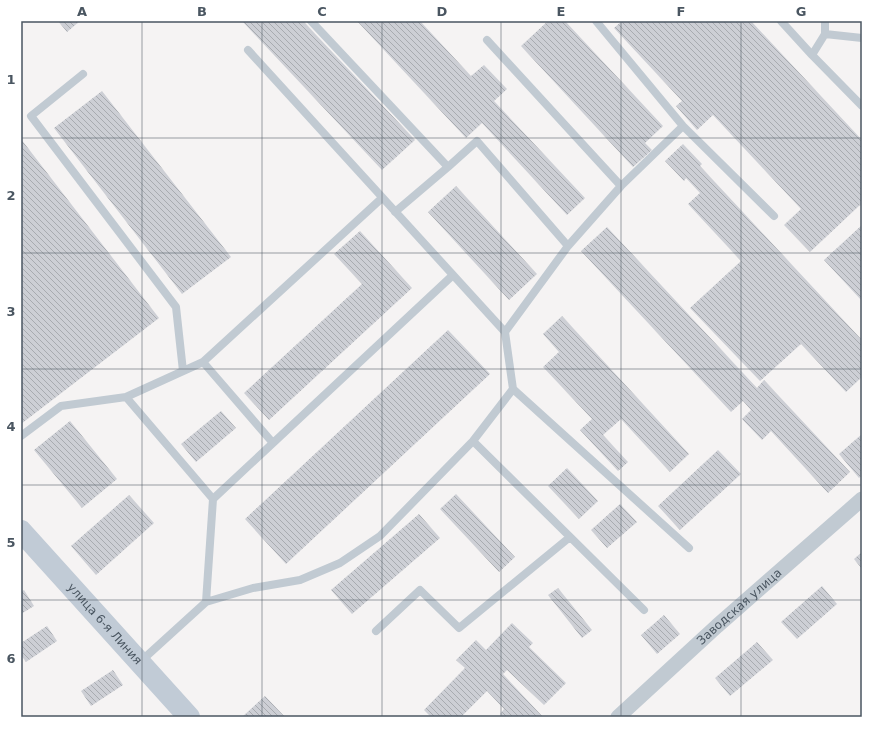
<svg xmlns="http://www.w3.org/2000/svg" width="883" height="738" viewBox="0 0 883 738" font-family="'DejaVu Sans',sans-serif">
<style>
.building{fill:url(#building-back-hatch)}
.lines{fill:none;stroke-linecap:round;stroke-linejoin:round}
.lane{stroke:#c1cad2;stroke-width:8}
.street{stroke:#c1cad2;stroke-width:15}
.secondary{stroke:#c1cbd6;stroke-width:22}
.grid{fill:none;stroke:#4a5661;stroke-width:1;stroke-opacity:0.55}
.labels{text-anchor:middle;stroke-width:3.5;stroke-linejoin:round;paint-order:stroke}
.street-label{font-size:12px;fill:#4a5661;stroke:#fff}
.neatline{fill:none;stroke:#4a5661;stroke-width:1.5}
.grid-label{font-size:13px;text-anchor:middle;font-weight:bold;fill:#4a5661}
</style>
<defs>
<pattern id="building-back-hatch" width="6" height="6" patternUnits="userSpaceOnUse"><rect width="6" height="6" fill="#cdcfd5"/><path d="M-1 5l2 2M0 0l6 6M5-1l2 2" fill="none" stroke="#a8abb0"/></pattern>
</defs>
<rect width="100%" height="100%" fill="#f5f3f3"/>
<path class="building" d="M58,21h22l-13,11z
M242,21h61l112,119 -33,30z
M357,21h63l51,55 13,-11 23,24 -13,12 91,97 -18,17 -85,-92 -16,15z
M548,21h17l98,105 -18,17 7,7 -19,17 -112,-121z
M622,21h129l111,119v67l-2,-2 -50,47 -26,-27 17,-16 -88,-94 -16,15 -21,-24 6,-5 -68,-73z
M102,91l129,166 -49,37 -128,-166z
M21,139l138,179 -138,106z
M683,144l19,20 -2,2 162,174v37l-16,15 -45,-48 -41,37 -70,-73 51,-47 -53,-57 12,-11 -14,-15 -2,3 -19,-20z
M456,186l81,88 -28,26 -81,-88z
M862,225v76l-38,-41z
M607,227l150,161 7,-8 86,92 -22,21 -57,-62 -9,9 -20,-21 9,-9 -8,-9 -12,11 -150,-161z
M360,231l52,57 -143,132 -25,-27 118,-109 -28,-30z
M562,316l127,138 -19,18 -49,-53 -18,16 25,27 -10,9 -38,-41 12,-11 -49,-52 16,-15 -16,-18z
M448,330l42,44 -204,190 -41,-45z
M221,411l15,17 -40,34 -15,-18z
M70,421l47,58 -35,29 -48,-58z
M862,434v41l-3,3 -20,-24z
M718,450l23,24 -61,56 -22,-24z
M567,468l31,33 -19,18 -31,-33z
M456,494l59,63 -16,15 -59,-63z
M129,495l25,28 -58,52 -25,-29z
M620,504l17,18 -30,26 -16,-18z
M419,514l21,24 -88,76 -21,-24z
M862,552v17l-8,-10z
M822,586l15,18 -40,35 -16,-17z
M558,588l34,42 -10,8 -34,-43z
M24,590l10,16 -13,8v-22z
M664,615l16,19 -23,20 -16,-19z
M512,623l21,20 -4,4 37,36 -22,22 -37,-35 -4,4 40,43h-40l-3,-3 4,-5 -17,-18 -26,26h-30l-7,-7 41,-42 -9,-8 20,-20 10,10z
M47,626l10,15 -31,21 -5,-7v-12z
M757,642l16,18 -43,36 -15,-18z
M113,670l10,15 -32,21 -10,-15z
M265,696l20,21h-43z"/>
<g class="lines">
<path class="lane" d="M311,21l137,146 29,-26 91,105
M596,21l87,105 91,90
M781,21l31,34 13,-21v-13
M825,34l37,4
M487,40l134,146
M248,50l257,282 8,57 176,159
M812,55l50,51
M83,74l-52,42 145,191 7,64
M395,212l53,-45
M505,332l63,-86 53,-60 62,-60
M203,362l70,81
M126,397l87,102
M21,436l40,-30 65,-9 77,-35 179,-164
M473,441l171,169
M206,602l47,-14 47,-8 40,-17 40,-27 93,-95 40,-52
M376,631l44,-41 39,38 111,-91
M140,662l66,-60 7,-103 240,-224"/>
<path class="street" id="s1" d="M618,717l99,-91 145,-127"/>
<path class="secondary" id="s2" d="M21,531l168,186"/>
</g>
<path class="grid" d="M142,21v696M262,21v696M382,21v696M501,21v696M621,21v696M741,21v696M21,138h841M21,253h841M21,369h841M21,485h841M21,600h841"/>
<g class="labels">
<g class="street-label">
<text dy="4" stroke="none"><textPath href="#s1" startOffset="164">Заводская улица</textPath></text>
<text dy="4" stroke="none"><textPath href="#s2" startOffset="125">улица 6-я Линия</textPath></text>
</g>
</g>
<rect width="883" height="738" fill="none" stroke="#ffffff" stroke-width="44"/>
<rect x="22" y="22" width="839" height="694" class="neatline"/>
<g class="grid-label">
<text x="82" y="16">A</text>
<text x="202" y="16">B</text>
<text x="322" y="16">C</text>
<text x="442" y="16">D</text>
<text x="561" y="16">E</text>
<text x="681" y="16">F</text>
<text x="801" y="16">G</text>
<text x="11" y="84">1</text>
<text x="11" y="200">2</text>
<text x="11" y="316">3</text>
<text x="11" y="431">4</text>
<text x="11" y="547">5</text>
<text x="11" y="663">6</text>
</g>
</svg>
